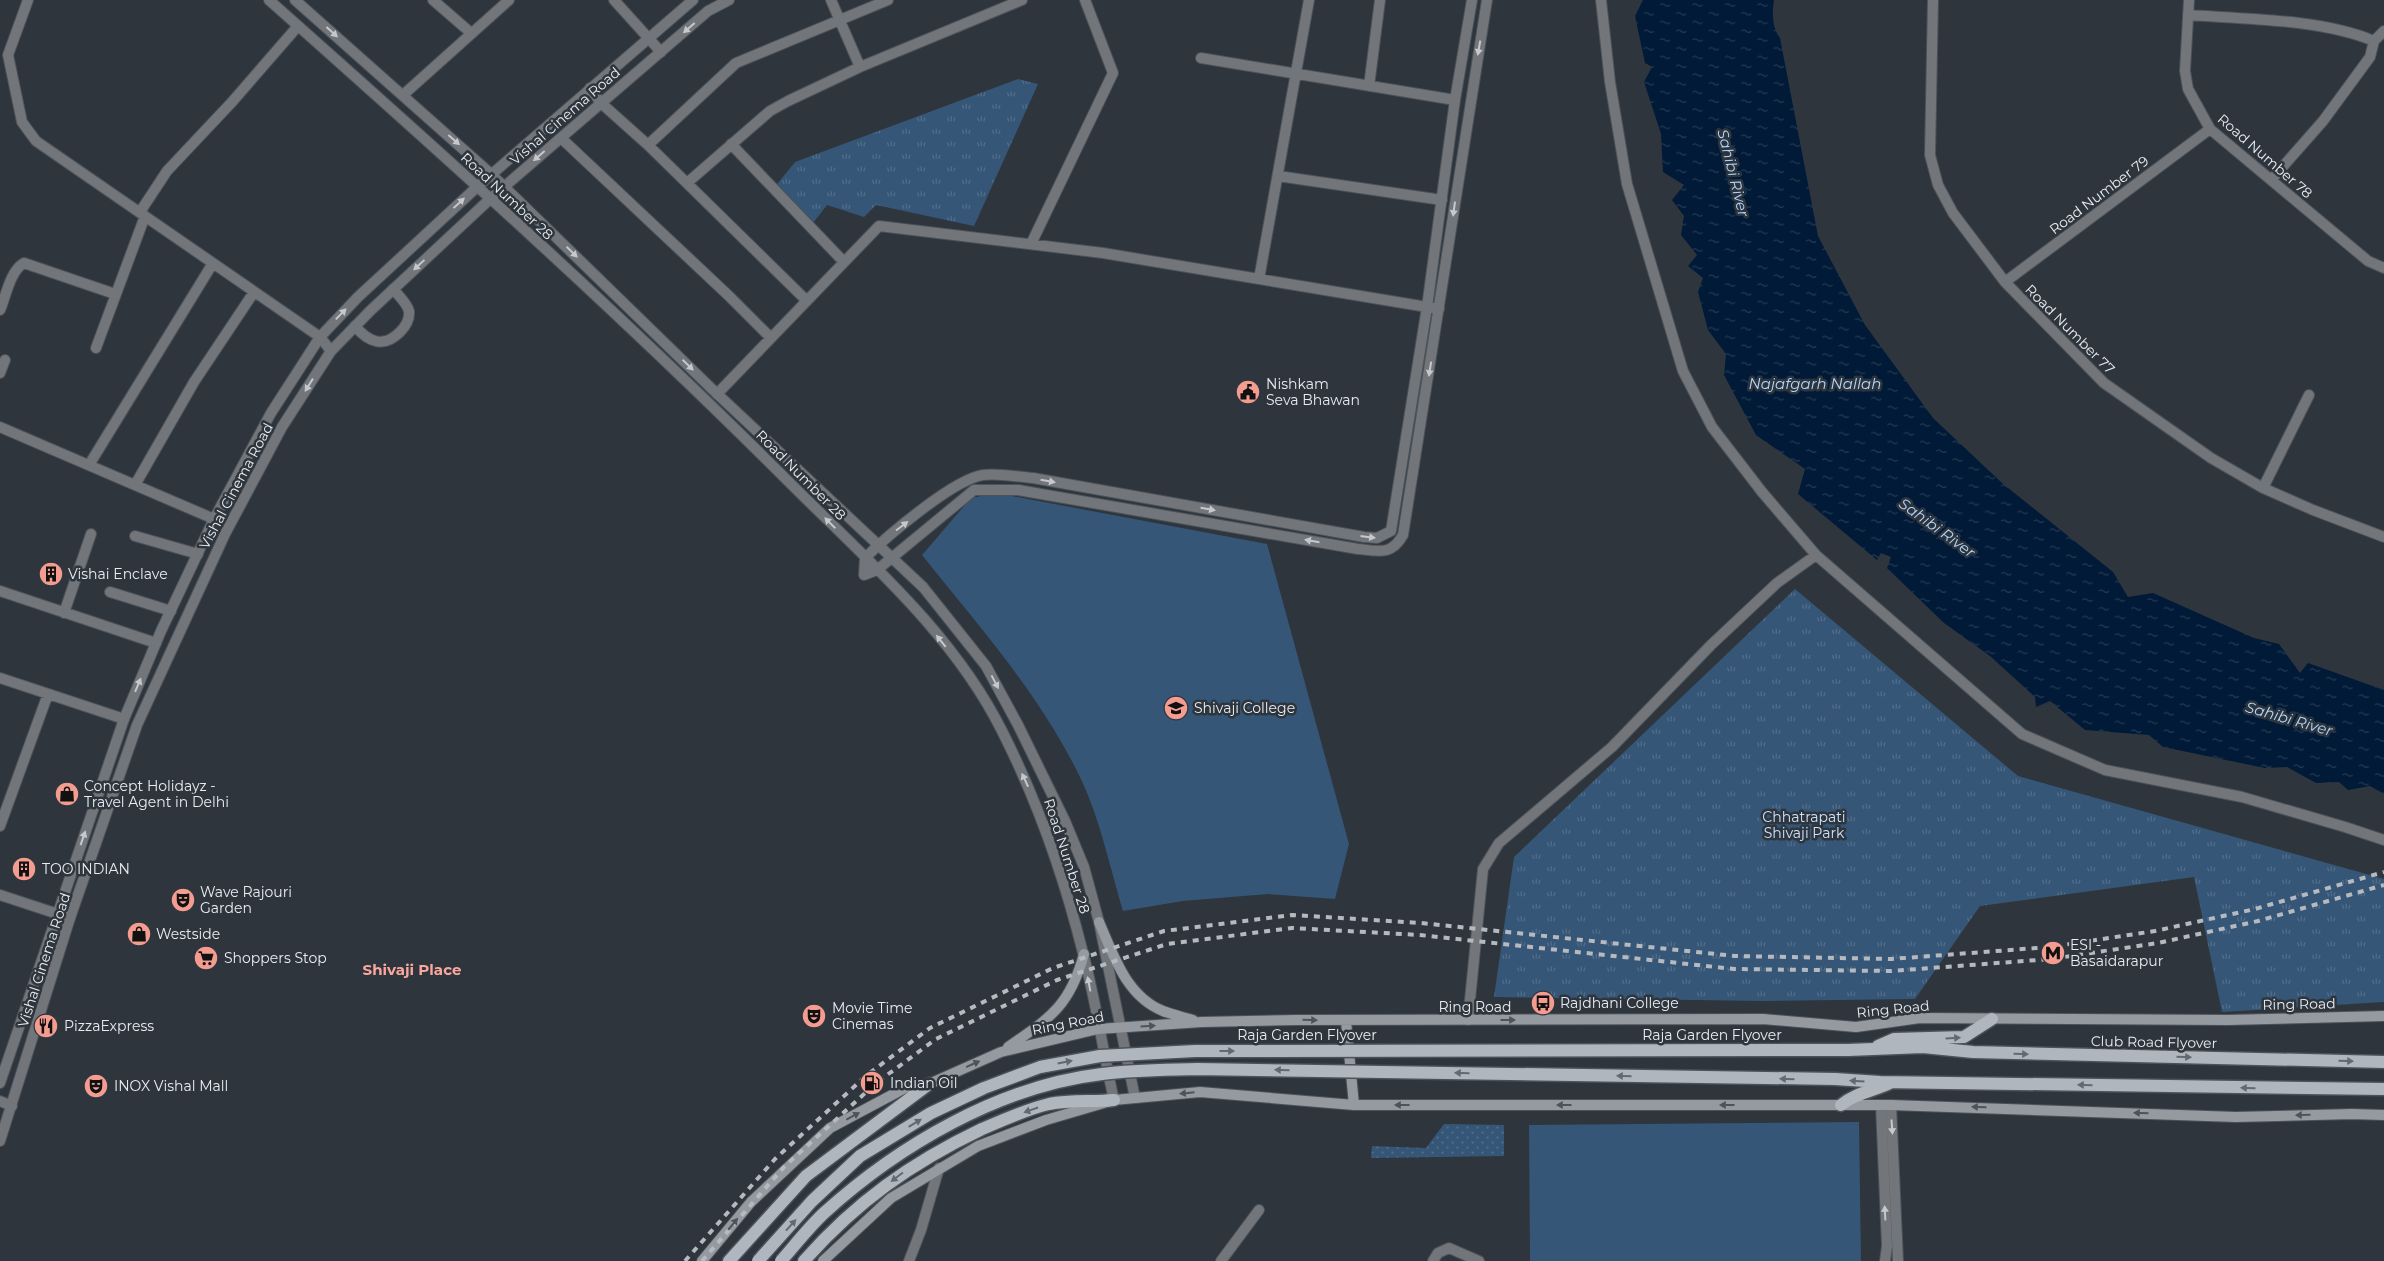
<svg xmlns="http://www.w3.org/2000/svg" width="2384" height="1261" viewBox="0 0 2384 1261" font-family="Montserrat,sans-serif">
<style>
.grass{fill:url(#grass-dots)}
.park{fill:url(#park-tufts)}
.garden{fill:#355677}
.water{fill:url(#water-ripples)}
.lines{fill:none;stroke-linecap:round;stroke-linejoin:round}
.minor-casing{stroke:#4c525a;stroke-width:12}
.tertiary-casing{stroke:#4c525a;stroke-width:12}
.secondary-casing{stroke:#4c525a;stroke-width:12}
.primary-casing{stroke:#4c525a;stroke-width:15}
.minor{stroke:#72767a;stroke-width:10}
.tertiary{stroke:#72767a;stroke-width:10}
.secondary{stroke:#959aa0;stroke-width:10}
.primary{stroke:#afb6be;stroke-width:12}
.rail{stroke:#b6bac0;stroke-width:4;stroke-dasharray:6 6;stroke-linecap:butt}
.primary-bridge-casing{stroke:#4c525a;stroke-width:15;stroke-linecap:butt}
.primary-bridge{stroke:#afb6be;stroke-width:12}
.oneway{fill:#c5c9cd}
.oneway2{fill:#4d535b}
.oneway3{fill:#626971}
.labels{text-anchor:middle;stroke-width:5;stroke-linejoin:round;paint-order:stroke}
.street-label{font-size:14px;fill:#e8ecf1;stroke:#2e353d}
.poi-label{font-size:14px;fill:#e8ecf1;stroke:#2e353d;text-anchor:start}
.park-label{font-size:14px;fill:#cae3fe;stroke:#2e353d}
.water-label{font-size:15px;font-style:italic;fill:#b2d7ff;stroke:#2e353d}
.neighbourhood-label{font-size:15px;font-weight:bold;fill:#faa79d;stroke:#2e353d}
</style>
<defs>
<pattern id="grass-dots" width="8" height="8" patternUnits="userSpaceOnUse" patternTransform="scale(1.25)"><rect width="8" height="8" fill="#355677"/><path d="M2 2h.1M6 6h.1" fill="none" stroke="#526e8b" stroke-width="1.8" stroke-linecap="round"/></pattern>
<pattern id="park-tufts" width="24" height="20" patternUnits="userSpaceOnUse" patternTransform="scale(1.25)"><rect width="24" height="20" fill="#355677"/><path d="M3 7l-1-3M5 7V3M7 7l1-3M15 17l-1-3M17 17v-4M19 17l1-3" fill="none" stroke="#526e8b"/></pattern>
<pattern id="water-ripples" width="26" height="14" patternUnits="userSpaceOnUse" patternTransform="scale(1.25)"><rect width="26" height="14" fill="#001a37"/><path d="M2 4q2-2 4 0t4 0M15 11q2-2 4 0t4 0" fill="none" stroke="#253b54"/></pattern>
</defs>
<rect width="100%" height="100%" fill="#2e353d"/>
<path class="grass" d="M1444,1124l60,1v31l-133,2 1,-12 54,2z"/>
<path class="park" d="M1018,79l20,5 -64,142 -98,-21 -12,12 -37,-12 -14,18 -39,-35 21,-26z
M1795,589l223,187 366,103v123l-162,10 -28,-135 -214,29 -65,93 -152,2 -269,-4 20,-140z"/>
<path class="garden" d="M996,493l271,51 82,300 -14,55 -67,-5 -85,7 -60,10c-14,-47 -24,-97 -46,-140 -40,-80 -100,-147 -155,-216l49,-57z
M1859,1122l2,139h-331l-1,-136z"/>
<path class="water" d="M1643,0h131c-2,12 -2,28 6,38l38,198 47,89 68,93 69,65 111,89 15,25 25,-4 101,45 25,6 21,29 8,-10 76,27v104l-14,-8 -22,4 -9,-8 -23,1 -29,-16 -22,1 -102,-21 -14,-12 -64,-5 -35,-29 -14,6 -1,-10 -45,-41 -46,-33 -57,-55 4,-11 -10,-4 -4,7 -79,-66 7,-25 -49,-34 -32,-60 2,-21 -18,-24 -10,-38 5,-14 -15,-12 9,-11 -16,-20 3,-19 -12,-16 12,-15 -21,-13 -2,-38 -17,-52 8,-15 -7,-4 -10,-47z"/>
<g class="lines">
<g class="minor-casing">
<path id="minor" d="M28,0l-20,55 14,67 14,19 284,196 11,14
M433,0l38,33
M614,0l47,52
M831,0l29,67
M1601,0l9,82 17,102 56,187 29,56 50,65 54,63 206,179 83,36 137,27 103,30 39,13
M1933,0l-3,155 8,30 15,28 52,69 99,101 107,75 52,30 50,22 71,27
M2189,0l-4,71 3,18 22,40 158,132 16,7
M2188,15c57,4 134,4 186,26
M1201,58l254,42
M1369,86l11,-86
M590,88l11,15 47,42 159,156
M403,95l106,-95
M561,138l168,158 42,42
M731,144l113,118
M648,145l88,-82 152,-63
M1278,176l164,24
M2271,180l52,-59 47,-64 4,-16 10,-10
M687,183l83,-72 18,-10 72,-34 162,-67
M140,212l27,-41 65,-69 66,-76
M1031,244l82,-171 -28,-73
M1259,279l50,-279
M2005,282l205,-153
M0,310c6,-14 10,-39 24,-47l91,31
M355,326c14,17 29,22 45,6 6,-6 10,-12 9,-21 -2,-8 -11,-16 -16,-22
M96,348l49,-132
M0,373l5,-13
M717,394l162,-168 224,27 336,56
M0,427l214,92
M89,465l124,-202
M135,485l59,-103 60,-90
M2263,488l46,-93
M135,536l63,18
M0,591l156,52
M110,592l61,19
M64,613l27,-79
M0,678l124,41
M0,826l48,-132
M0,895l70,23
M1468,1020l15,-151 16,-26 113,-96 99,-102 66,-62 39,-28
M909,1261l12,-31 18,-62
M1221,1261l38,-51
M1433,1261l5,-8 11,-5 30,13"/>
</g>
<g class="tertiary-casing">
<path id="tertiary" d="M269,0c177,157 353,315 520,482 77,77 164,151 213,249 36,71 62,146 81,222 13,48 20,99 31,147
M295,0l196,174 221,215 211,198 63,79 32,59 47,96 19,46 15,55 36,176
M1472,0l-17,100 -28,207 -36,224 -14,7 -13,-1 -331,-59c-17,-1 -34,-5 -50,-3 -29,4 -96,61 -118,83l-1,17 13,-5 97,-80h44l340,59c21,2 33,7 45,-14l84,-535
M1045,827l20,-6
M0,1083l124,-364 37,-88 53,-112 57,-106 49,-76 38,-40 119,-110 216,-187
M0,1101l12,5
M1891,1105l7,156
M1881,1106l6,140 -2,15
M0,1141l70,-223 67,-193 88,-191 57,-107 49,-76 39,-40 120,-112 218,-188 21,-11"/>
</g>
<g class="secondary-casing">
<path id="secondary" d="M1099,922c15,34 27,74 64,89 10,4 20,6 30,9
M1346,1021l8,84
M1008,1047c42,-29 62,-41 76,-93
M702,1261l49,-59 79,-74 75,-40 24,-4 72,-32 97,-23 104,-7 94,-2 467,-1 93,8 64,-9 308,2 156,-4
M823,1261l68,-63 87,-52 68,-26 68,-20 86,-8 154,13h537l345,12 116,-3 32,1"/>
</g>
<g class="primary-casing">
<path id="primary" d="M1878,1046l16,-7 70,-2 28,-18
M1848,1050l75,-3 50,5 411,10
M1835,1079l45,3 504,7
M1841,1105c14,-12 33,-14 49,-22
M729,1261l77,-85 123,-92
M804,1261c52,-59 107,-98 178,-132 21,-9 45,-20 67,-25 21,-4 44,-2 65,-4"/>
</g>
<use href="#minor" class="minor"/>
<use href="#tertiary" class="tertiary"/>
<use href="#secondary" class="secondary"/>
<use href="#primary" class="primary"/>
<path class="rail" d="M685,1261l90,-102 92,-84 63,-47 123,-60 111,-37 128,-16 129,8 314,33 156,3 159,-12 105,-16 100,-22 129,-37
M702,1261l82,-94 91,-83 61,-45 121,-59 110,-36 125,-16 128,7 314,34 157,2 160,-12 107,-16 100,-22 126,-36"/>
<g class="primary-bridge-casing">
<path id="primary-bridge" d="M758,1261l54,-60 48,-45 71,-43 53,-25 56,-21 60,-11 95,-5 653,-1
M781,1261c14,-16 28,-34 43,-48 75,-68 176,-127 278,-139 31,-4 63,-4 95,-5l638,10"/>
</g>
<use href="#primary-bridge" class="primary-bridge"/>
</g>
<defs><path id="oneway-solid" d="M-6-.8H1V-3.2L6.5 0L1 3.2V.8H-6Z" transform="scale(1.25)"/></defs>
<g class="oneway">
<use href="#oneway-solid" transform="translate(689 28) rotate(139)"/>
<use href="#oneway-solid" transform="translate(332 32) rotate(42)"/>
<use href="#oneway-solid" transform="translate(1479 48) rotate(100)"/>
<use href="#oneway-solid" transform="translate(454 140) rotate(41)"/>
<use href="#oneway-solid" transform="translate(539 156) rotate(139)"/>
<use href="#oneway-solid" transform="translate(459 203) rotate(-43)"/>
<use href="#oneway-solid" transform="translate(1454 209) rotate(98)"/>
<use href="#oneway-solid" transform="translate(572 252) rotate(44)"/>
<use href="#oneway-solid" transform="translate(419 265) rotate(137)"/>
<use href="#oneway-solid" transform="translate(341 314) rotate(-46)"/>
<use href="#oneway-solid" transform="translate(688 365) rotate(44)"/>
<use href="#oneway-solid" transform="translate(1430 369) rotate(99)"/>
<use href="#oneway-solid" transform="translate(309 385) rotate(122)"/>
<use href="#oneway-solid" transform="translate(1048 481) rotate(10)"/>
<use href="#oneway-solid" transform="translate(1208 509) rotate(10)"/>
<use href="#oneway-solid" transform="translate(830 523) rotate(-135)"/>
<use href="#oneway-solid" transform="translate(902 526) rotate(-37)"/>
<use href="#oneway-solid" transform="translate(1368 537) rotate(7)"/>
<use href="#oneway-solid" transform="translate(1312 541) rotate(-170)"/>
<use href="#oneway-solid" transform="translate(941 641) rotate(-129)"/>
<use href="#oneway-solid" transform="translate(995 682) rotate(62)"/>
<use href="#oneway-solid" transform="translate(138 685) rotate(-67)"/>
<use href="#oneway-solid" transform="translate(1025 780) rotate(-115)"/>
<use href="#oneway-solid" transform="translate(83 838) rotate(-71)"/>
<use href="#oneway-solid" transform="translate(1089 984) rotate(-101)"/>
<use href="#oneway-solid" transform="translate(1892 1127) rotate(86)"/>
<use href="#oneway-solid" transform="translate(1885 1213) rotate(-93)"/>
</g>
<g class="oneway2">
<use href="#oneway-solid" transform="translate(1310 1020) rotate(2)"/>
<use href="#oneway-solid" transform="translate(1508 1020)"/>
<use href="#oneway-solid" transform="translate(1148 1026) rotate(-4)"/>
<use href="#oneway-solid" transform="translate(973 1064) rotate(-24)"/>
<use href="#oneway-solid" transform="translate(1187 1093) rotate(174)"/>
<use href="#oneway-solid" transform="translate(1402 1105) rotate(-180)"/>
<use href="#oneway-solid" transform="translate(1564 1105) rotate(-180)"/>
<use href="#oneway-solid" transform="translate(1727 1105) rotate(-180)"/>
<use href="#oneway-solid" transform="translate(1979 1107) rotate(-179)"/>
<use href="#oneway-solid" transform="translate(2141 1113) rotate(-178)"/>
<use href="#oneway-solid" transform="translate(2303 1115) rotate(179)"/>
<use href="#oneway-solid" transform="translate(853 1116) rotate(-28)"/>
<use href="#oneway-solid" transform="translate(733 1224) rotate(-50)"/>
</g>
<g class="oneway3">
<use href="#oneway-solid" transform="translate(1953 1038) rotate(-3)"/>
<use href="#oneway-solid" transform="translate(1227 1051)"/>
<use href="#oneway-solid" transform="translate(2021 1054) rotate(1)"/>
<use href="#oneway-solid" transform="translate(2184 1057) rotate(1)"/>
<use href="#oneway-solid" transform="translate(2346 1061) rotate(1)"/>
<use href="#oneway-solid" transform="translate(1065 1062) rotate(-11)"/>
<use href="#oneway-solid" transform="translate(1282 1070) rotate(-179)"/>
<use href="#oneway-solid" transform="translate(1462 1073) rotate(-179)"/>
<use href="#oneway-solid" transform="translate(1624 1076) rotate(-179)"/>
<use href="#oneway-solid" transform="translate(1787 1079) rotate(-179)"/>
<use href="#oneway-solid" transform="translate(1857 1081) rotate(-176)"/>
<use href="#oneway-solid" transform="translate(2085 1085) rotate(-179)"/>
<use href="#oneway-solid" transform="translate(2248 1088) rotate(-179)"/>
<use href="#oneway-solid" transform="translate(1031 1110) rotate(161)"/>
<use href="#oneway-solid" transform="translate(915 1123) rotate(-31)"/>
<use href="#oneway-solid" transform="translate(897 1177) rotate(143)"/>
<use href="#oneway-solid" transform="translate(791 1225) rotate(-48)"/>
</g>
<defs>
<g id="civic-disc" transform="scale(1.25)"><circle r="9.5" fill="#f59c91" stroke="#2e353d"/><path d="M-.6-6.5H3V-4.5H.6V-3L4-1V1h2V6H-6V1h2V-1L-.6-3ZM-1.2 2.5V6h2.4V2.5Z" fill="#111"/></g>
<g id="building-disc" transform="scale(1.25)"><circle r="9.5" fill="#f59c91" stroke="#2e353d"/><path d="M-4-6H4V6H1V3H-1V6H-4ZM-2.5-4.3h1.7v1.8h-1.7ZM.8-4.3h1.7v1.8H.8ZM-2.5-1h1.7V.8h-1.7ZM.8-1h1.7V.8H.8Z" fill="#111"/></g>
<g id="university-disc" transform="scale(1.25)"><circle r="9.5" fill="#f59c91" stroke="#2e353d"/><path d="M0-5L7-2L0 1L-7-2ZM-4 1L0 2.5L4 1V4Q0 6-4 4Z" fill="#111"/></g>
<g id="shop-disc" transform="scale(1.25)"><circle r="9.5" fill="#f59c91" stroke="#2e353d"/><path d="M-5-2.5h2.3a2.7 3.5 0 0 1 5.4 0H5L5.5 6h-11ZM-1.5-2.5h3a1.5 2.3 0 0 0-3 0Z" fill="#111"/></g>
<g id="theatre-disc" transform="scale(1.25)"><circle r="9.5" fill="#f59c91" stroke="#2e353d"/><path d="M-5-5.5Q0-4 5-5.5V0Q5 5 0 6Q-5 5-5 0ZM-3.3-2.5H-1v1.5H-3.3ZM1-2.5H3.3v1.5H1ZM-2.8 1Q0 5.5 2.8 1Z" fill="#111"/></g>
<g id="metro-disc" transform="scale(1.25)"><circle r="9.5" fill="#f59c91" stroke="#2e353d"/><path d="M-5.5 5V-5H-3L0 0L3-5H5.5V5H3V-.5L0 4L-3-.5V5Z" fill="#111"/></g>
<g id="supermarket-disc" transform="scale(1.25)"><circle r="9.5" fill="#f59c91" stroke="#2e353d"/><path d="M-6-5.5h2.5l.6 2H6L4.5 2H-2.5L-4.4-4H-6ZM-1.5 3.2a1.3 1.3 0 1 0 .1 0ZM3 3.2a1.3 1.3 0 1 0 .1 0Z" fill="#111"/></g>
<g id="bus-disc" transform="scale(1.25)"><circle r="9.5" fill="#f59c91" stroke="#2e353d"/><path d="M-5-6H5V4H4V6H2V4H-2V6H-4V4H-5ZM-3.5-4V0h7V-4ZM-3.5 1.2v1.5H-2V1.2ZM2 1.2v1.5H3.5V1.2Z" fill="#111"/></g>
<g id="restaurant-disc" transform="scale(1.25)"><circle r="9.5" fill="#f59c91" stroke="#2e353d"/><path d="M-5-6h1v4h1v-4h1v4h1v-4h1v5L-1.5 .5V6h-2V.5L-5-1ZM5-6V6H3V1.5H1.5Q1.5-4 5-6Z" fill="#111"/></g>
<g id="fuel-disc" transform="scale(1.25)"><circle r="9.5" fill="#f59c91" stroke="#2e353d"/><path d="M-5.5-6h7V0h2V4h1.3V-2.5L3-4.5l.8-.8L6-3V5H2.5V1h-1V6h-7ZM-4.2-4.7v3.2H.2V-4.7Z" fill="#111"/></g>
</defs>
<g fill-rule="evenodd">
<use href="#civic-disc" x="1248" y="392"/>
<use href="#building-disc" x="51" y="574"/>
<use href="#university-disc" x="1176" y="708"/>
<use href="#shop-disc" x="67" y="794"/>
<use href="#building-disc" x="24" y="869"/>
<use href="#theatre-disc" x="183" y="900"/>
<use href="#shop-disc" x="139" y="934"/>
<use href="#metro-disc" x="2053" y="953"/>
<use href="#supermarket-disc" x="206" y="958"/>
<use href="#bus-disc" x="1543" y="1003"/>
<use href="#theatre-disc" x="814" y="1016"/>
<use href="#restaurant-disc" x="46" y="1026"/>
<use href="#fuel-disc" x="872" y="1083"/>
<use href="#theatre-disc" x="96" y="1086"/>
</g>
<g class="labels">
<g class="street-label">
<text transform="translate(565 116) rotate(-41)" y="5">Vishal Cinema Road</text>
<text transform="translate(2265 156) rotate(41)" y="5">Road Number 78</text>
<text transform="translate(2099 195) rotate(-37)" y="5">Road Number 79</text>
<text transform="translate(507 196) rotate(43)" y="5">Road Number 28</text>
<text transform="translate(2070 329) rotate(45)" y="5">Road Number 77</text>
<text transform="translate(801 475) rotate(45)" y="5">Road Number 28</text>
<text transform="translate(236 486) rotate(-62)" y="5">Vishal Cinema Road</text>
<text transform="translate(1067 856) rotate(72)" y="5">Road Number 28</text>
<text transform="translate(44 960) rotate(-72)" y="5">Vishal Cinema Road</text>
<text transform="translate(2299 1004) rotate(-1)" y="5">Ring Road</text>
<text x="1475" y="1012">Ring Road</text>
<text transform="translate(1893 1009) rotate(-6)" y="5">Ring Road</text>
<text transform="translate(1068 1023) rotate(-11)" y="5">Ring Road</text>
<text x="1307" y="1040">Raja Garden Flyover</text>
<text x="1712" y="1040">Raja Garden Flyover</text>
<text transform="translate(2154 1042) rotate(1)" y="5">Club Road Flyover</text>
</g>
<g class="poi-label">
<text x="1266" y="389">Nishkam<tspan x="1266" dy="16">Seva Bhawan</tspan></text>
<text x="68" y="579">Vishai Enclave</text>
<text x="1194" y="713">Shivaji College</text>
<text x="84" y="791">Concept Holidayz -<tspan x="84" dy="16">Travel Agent in Delhi</tspan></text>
<text x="42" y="874">TOO INDIAN</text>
<text x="200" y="897">Wave Rajouri<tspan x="200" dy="16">Garden</tspan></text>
<text x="156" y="939">Westside</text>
<text x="2070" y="950">ESI -<tspan x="2070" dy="16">Basaidarapur</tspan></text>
<text x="224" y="963">Shoppers Stop</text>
<text x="1560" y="1008">Rajdhani College</text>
<text x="832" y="1013">Movie Time<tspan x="832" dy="16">Cinemas</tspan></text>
<text x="64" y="1031">PizzaExpress</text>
<text x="890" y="1088">Indian Oil</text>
<text x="114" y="1091">INOX Vishal Mall</text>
</g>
<g class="park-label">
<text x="1804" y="822">Chhatrapati<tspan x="1804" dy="16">Shivaji Park</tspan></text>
</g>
<g class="water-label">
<text transform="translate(1733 173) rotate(76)" y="5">Sahibi River</text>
<text x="1815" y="389">Najafgarh Nallah</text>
<text transform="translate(1937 528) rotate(36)" y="5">Sahibi River</text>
<text transform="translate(2289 719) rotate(16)" y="5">Sahibi River</text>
</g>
<g class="neighbourhood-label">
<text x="412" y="975">Shivaji Place</text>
</g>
</g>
</svg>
